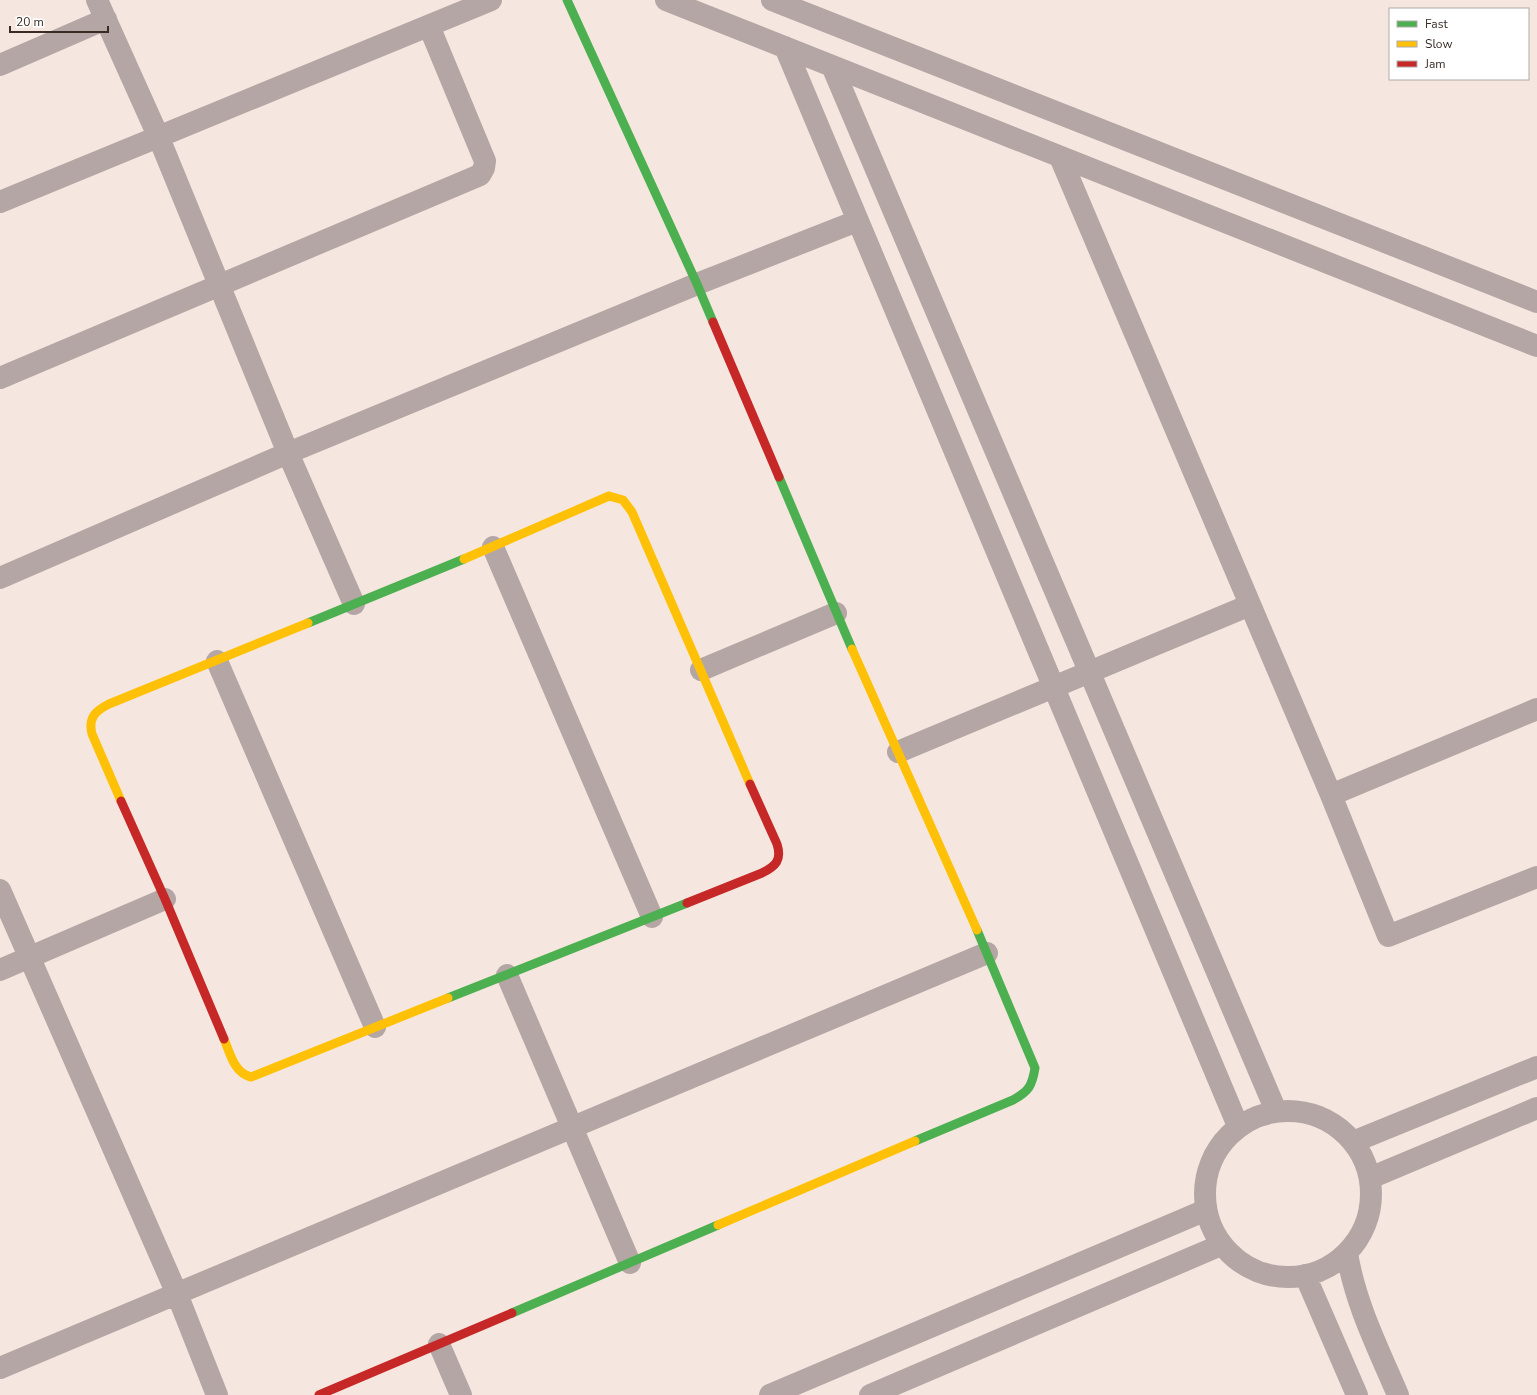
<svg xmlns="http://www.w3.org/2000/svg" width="1537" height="1395" viewBox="0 0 1537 1395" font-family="'Nunito Sans',sans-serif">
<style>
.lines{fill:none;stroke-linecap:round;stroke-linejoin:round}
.street{stroke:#b4a6a4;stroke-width:22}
.fast{stroke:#4caf50;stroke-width:9}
.slow{stroke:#ffc107;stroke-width:9}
.jam{stroke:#c62828;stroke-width:9}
</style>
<rect width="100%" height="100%" fill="#f5e7df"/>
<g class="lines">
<path class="street" d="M97,0l62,138 129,315 66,151
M666,0l871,346
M772,0l765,302
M785,47l453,1079
M0,65l106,-46
M832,66l444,1045
M1060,157l271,638 57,141 149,-59
M0,202l491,-202
M0,378l480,-203 4,-7 1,-7 -56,-135
M493,547l159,370
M0,578l288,-125 409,-169 160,-63
M217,661l158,366
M701,670l135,-57
M898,752l352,-147
M1331,795l206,-86
M0,890l177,404 40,101
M0,970l165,-71
M507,975l123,288
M1205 1194a83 83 0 1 1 166 0a83 83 0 1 1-166 0Z
M1353,1142l184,-75
M1370,1178l167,-70
M1347,1253c8,50 31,95 51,142
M1305,1275l52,120
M439,1344l22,51
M0,1368l987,-415
M770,1395l436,-185
M870,1395l351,-150"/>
<path class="fast" d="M567,0l130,284 16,38
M779,477l73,172
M308,623l156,-64
M448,998l239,-95
M915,1141l98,-41c16,-9 19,-14 22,-32l-58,-138
M512,1313l206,-88"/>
<path class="slow" d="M609,496l14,4 9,12 118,272
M464,559l145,-63
M852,649l125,281
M121,801l-29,-67c-4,-16 3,-23 17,-30l199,-81
M224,1039c6,14 10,34 27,38l197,-79
M718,1225l197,-84"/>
<path class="jam" d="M713,322l66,155
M121,801l44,98 59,140
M687,903l75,-30c14,-7 20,-13 15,-29l-27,-60
M319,1395l193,-82"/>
</g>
<rect x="1389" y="8" width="140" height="72" fill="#ffffff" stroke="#afaba8"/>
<rect x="1397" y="21" width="20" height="6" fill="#4caf50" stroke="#afaba8"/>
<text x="1425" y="28" font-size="12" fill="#382c25">Fast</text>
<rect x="1397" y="41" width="20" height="6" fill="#ffc107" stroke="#afaba8"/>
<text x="1425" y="48" font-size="12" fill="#382c25">Slow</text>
<rect x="1397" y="61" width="20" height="6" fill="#c62828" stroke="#afaba8"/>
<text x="1425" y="68" font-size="12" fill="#382c25">Jam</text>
<path d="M10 26v6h98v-6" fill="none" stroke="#382c25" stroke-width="2"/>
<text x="16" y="26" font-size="12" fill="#382c25" stroke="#ffffff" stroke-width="3" paint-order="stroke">20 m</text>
</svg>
